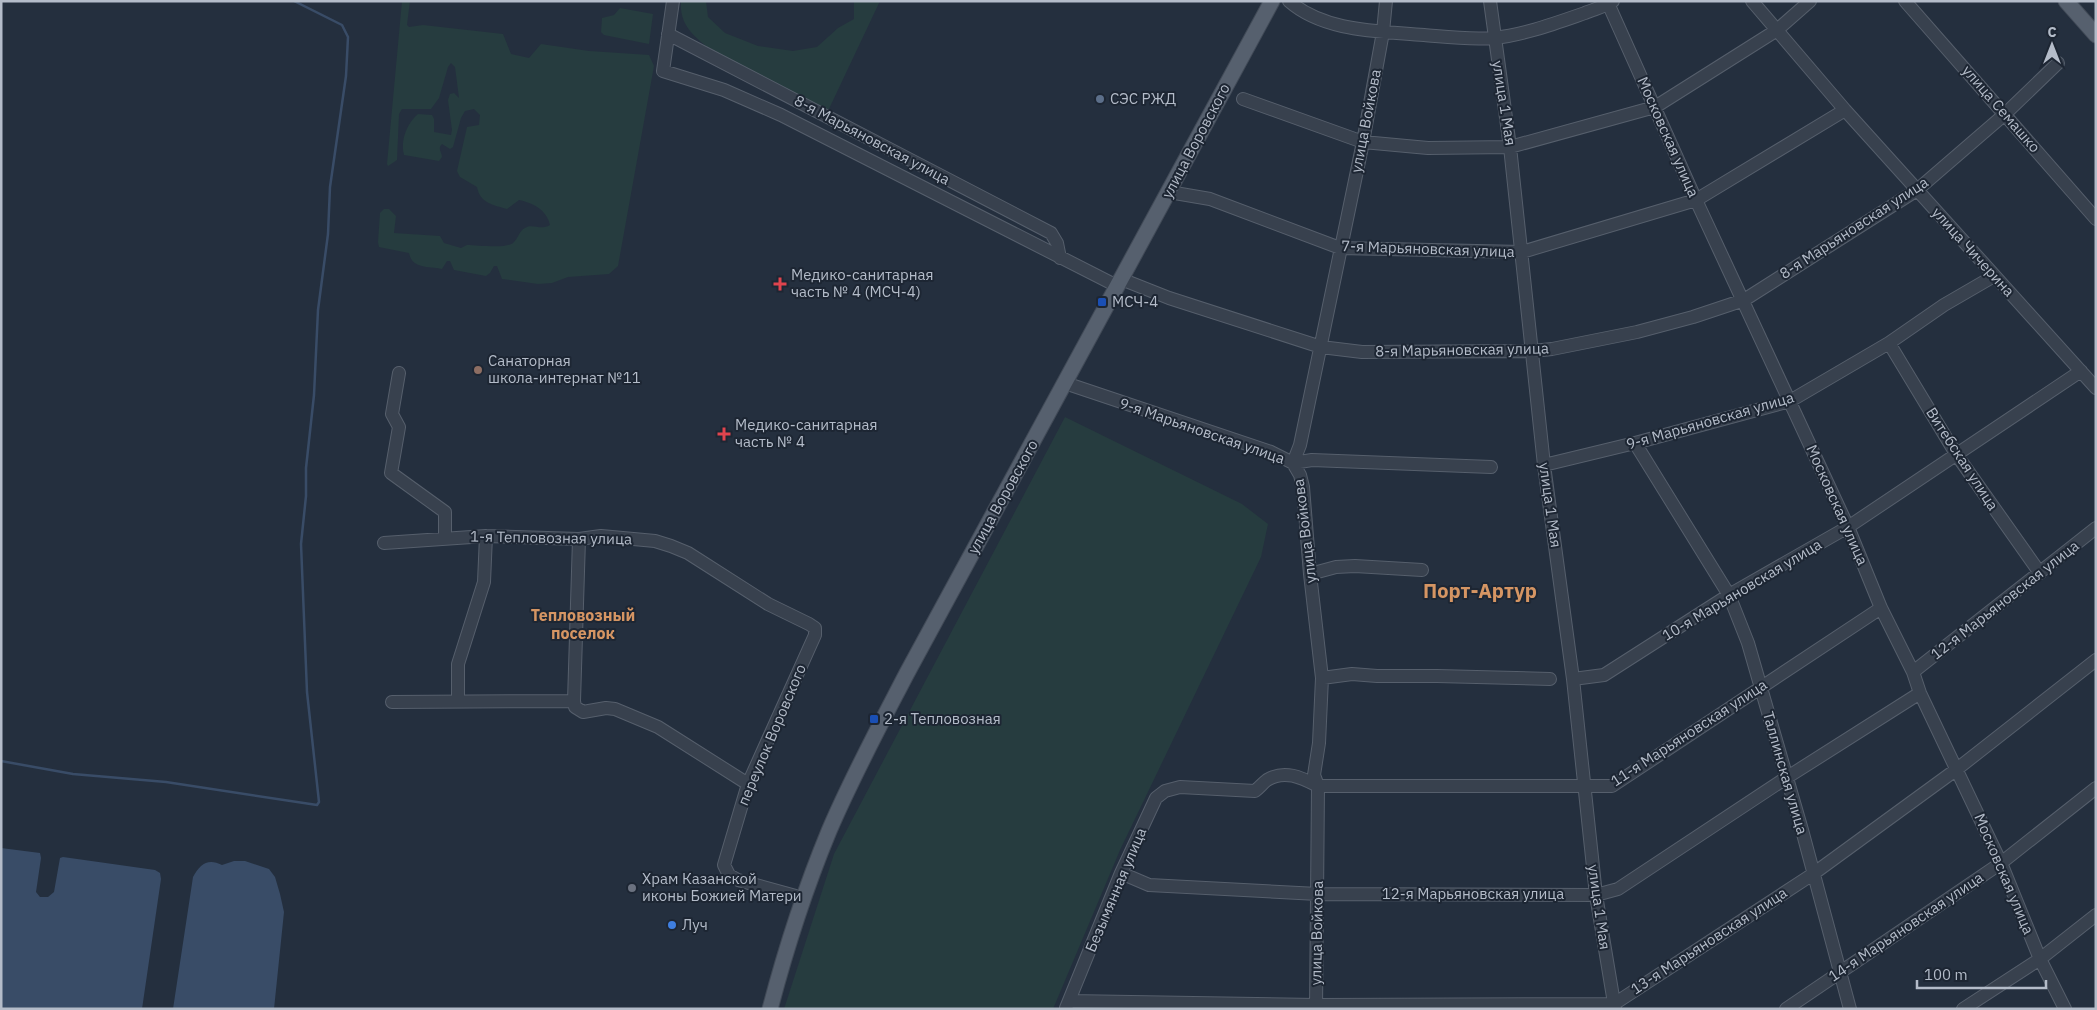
<svg xmlns="http://www.w3.org/2000/svg" width="2097" height="1010" viewBox="0 0 2097 1010" font-family="'IBM Plex Sans',sans-serif">
<style>
.green{fill:#263c3f}
.water{fill:#394c67}
.lines{fill:none;stroke-linecap:round;stroke-linejoin:round}
.stream{stroke:#394c67;stroke-width:2.5}
.minor-casing{stroke:#565f6c;stroke-width:14}
.major-casing{stroke:#414a57;stroke-width:17}
.minor{stroke:#38414e;stroke-width:12}
.major{stroke:#56606e;stroke-width:15}
.service-dot{fill:#5c6f8a;stroke:#1d2633;stroke-width:2}
.health-dot{fill:#e0444e;stroke:#1d2633;stroke-width:2}
.transit-dot{fill:#1a4fb4;stroke:#1d2633;stroke-width:2}
.education-dot{fill:#8d6e63;stroke:#1d2633;stroke-width:2}
.worship-dot{fill:#6b7280;stroke:#1d2633;stroke-width:2}
.shop-dot{fill:#3f7fe0;stroke:#1d2633;stroke-width:2}
.labels{text-anchor:middle;stroke-width:4;stroke-linejoin:round;paint-order:stroke}
.poi-label{font-size:15px;fill:#b4bcc9;stroke:#1d2633;text-anchor:start}
.street-label{font-size:15px;fill:#b4bcc9;stroke:#1d2633}
.neighbourhood-label{font-size:16px;font-weight:bold;fill:#d59563;stroke:#1d2633}
.district-label{font-size:20px;font-weight:bold;fill:#d59563;stroke:#1d2633}
</style>
<rect width="100%" height="100%" fill="#242f3e"/>
<path class="green" d="M402,1h8l-3,24 2,2 14,-2 80,9 8,20 18,4 12,-14 48,7 60,4 5,11 -36,200 -9,8 -41,3 -16,6 -14,1 -36,-5 -5,-13h-3l-4,7 -4,3 -32,-6 -4,-9h-3l-5,8c-14,-3 -30,0 -33,-16l-30,-6 -1,-5 2,-29 4,-4h5l7,7 -2,17 46,3 4,7 17,5 6,-3c10,0 38,4 46,-2 5,-4 6,-12 12,-15 8,-5 15,3 25,-3 -3,-15 -17,-22 -31,-25l-12,9c-14,-4 -27,-6 -30,-22l-17,-10 -3,-6 10,-44 12,-2 1,-10 -6,-6 -9,2 -4,7 -8,29 -3,2 -8,-5c-5,5 0,8 0,13l-3,4 -35,-6c-4,-14 3,-32 14,-41l14,1 2,4v13l17,3 1,-5 -4,-30 2,-6 4,-1 5,5 -4,-31 -4,-4 -3,4 -9,31 -8,11h-29l-3,5 -2,46 -9,6 -1,-2z
M681,1h25l2,16 17,16 33,13 35,5 24,-4 21,-19 16,-9v-18h26l-52,110 -113,-58c-19,-15 -36,-26 -34,-52z
M620,8l33,6 -4,30 -45,-9 -3,-3 1,-14 12,-3z
M1065,417l177,87 26,20 -7,33 -141,293 -67,159h-269l50,-155z"/>
<path class="water" d="M1,848l39,5 1,5 -5,34 4,5h8l6,-5 6,-34 3,-1 92,13 5,3 1,6 -19,130h-141z
M234,861h11l24,8 6,8 5,17 4,18 -10,97h-101l20,-132c7,-13 15,-19 29,-12z"/>
<g class="lines">
<path class="stream" d="M1,761l72,13 93,8 151,23 2,-3 -12,-110 -6,-148 5,-48v-28l8,-73 4,-85 10,-76 2,-47 16,-111 2,-39 -6,-12 -48,-24"/>
<g class="minor-casing">
<path id="minor" d="M673,1l-10,70 61,19 57,25 336,171
M1289,1c35,31 91,30 135,34 23,2 46,5 69,3 31,-3 63,-15 92,-25 9,-4 20,-6 28,-12
M1490,1l20,146 34,318 29,214 23,216 19,114
M1607,1l89,199 152,327 33,81 32,64 7,21 81,170 39,96 25,50
M1752,1l93,109 251,278
M1905,1l191,218
M668,34l383,199 6,10 3,15
M1243,99l120,43 65,6 82,-1 145,-40 122,-77 33,-29
M1169,192l41,7 130,49 182,4 174,-52 149,-90
M1121,279l48,19 152,49 41,5 171,-1 19,-2 85,-17 56,-15 51,-17 173,-110 88,-76 53,-51
M1889,343l67,111 84,119
M399,373l-7,41 7,13 -8,46 54,39v26
M1065,383l206,69 22,11 19,-3 179,7
M1635,443l94,152 19,48 54,187 48,179
M1293,463l7,12 3,12 7,87 12,104 -3,65 -5,32 4,11 -2,223
M1293,463l7,-18 63,-303 20,-110 3,-31
M1544,465l91,-22 155,-42 99,-58 55,-38 50,-29
M384,543l102,-7 93,3 22,-3 54,5 16,5 17,7 80,51 41,20 6,4v7l-67,149 -24,81 5,10 9,5 65,18
M1310,574l26,-7 19,-1 67,4
M1913,672l183,-144
M1322,678l30,-4 25,2h60l113,3
M1573,679l31,-4 125,-80 119,-68 233,-156
M458,701v-37l26,-82 2,-46
M574,701l5,-162
M392,702l182,-1 1,6 8,5 23,-4 9,1 43,18 90,57
M1121,873l28,12 169,9 278,1 22,-6 168,-111 134,-85
M1069,1001l247,4 298,-1 199,-130 144,-105 139,-109
M1066,1008l55,-135 35,-75 9,-7 15,-4 75,4c4,-3 8,-8 12,-11 18,-11 35,-2 51,6h294l269,-178
M1786,1009l215,-146 95,-75
M1963,1009l77,-50 56,-44"/>
</g>
<g class="major-casing">
<path id="major" d="M2066,1l30,34
M770,1009c16,-61 35,-120 59,-178 23,-54 51,-106 78,-158l365,-672"/>
</g>
<use href="#minor" class="minor"/>
<use href="#major" class="major"/>
</g>
<circle class="service-dot" cx="1100" cy="99" r="5"/>
<g class="health-dot">
<path d="M777.5 276.5h5v5h5v5h-5v5h-5v-5h-5v-5h5z"/>
<path d="M721.5 426.5h5v5h5v5h-5v5h-5v-5h-5v-5h5z"/>
</g>
<g class="transit-dot">
<rect x="1097" y="297" width="10" height="10" rx="2.5"/>
<rect x="869" y="714" width="10" height="10" rx="2.5"/>
</g>
<circle class="education-dot" cx="478" cy="370" r="5"/>
<circle class="worship-dot" cx="632" cy="888" r="5"/>
<circle class="shop-dot" cx="672" cy="925" r="5"/>
<g class="labels">
<g class="poi-label">
<text x="1110" y="104">СЭС РЖД</text>
<text x="791" y="280">Медико-санитарная<tspan x="791" dy="17">часть № 4 (МСЧ-4)</tspan></text>
<text x="1112" y="307">МСЧ-4</text>
<text x="488" y="366">Санаторная<tspan x="488" dy="17">школа-интернат №11</tspan></text>
<text x="735" y="430">Медико-санитарная<tspan x="735" dy="17">часть № 4</tspan></text>
<text x="884" y="724">2-я Тепловозная</text>
<text x="642" y="884">Храм Казанской<tspan x="642" dy="17">иконы Божией Матери</tspan></text>
<text x="682" y="930">Луч</text>
</g>
<g class="street-label">
<text transform="translate(1504 103) rotate(81)" y="5">улица 1 Мая</text>
<text transform="translate(2001 109) rotate(49)" y="5">улица Семашко</text>
<text transform="translate(1366 121) rotate(-79)" y="5">улица Войкова</text>
<text transform="translate(1668 137) rotate(66)" y="5">Московская улица</text>
<text transform="translate(872 140) rotate(28)" y="5">8-я Марьяновская улица</text>
<text transform="translate(1196 141) rotate(-62)" y="5">улица Воровского</text>
<text transform="translate(1854 228) rotate(-33)" y="5">8-я Марьяновская улица</text>
<text transform="translate(1428 249) rotate(2)" y="5">7-я Марьяновская улица</text>
<text transform="translate(1973 252) rotate(48)" y="5">улица Чичерина</text>
<text transform="translate(1462 350) rotate(-1)" y="5">8-я Марьяновская улица</text>
<text transform="translate(1710 421) rotate(-16)" y="5">9-я Марьяновская улица</text>
<text transform="translate(1202 431) rotate(19)" y="5">9-я Марьяновская улица</text>
<text transform="translate(1962 459) rotate(57)" y="5">Витебская улица</text>
<text transform="translate(1003 497) rotate(-61)" y="5">улица Воровского</text>
<text transform="translate(1550 505) rotate(82)" y="5">улица 1 Мая</text>
<text transform="translate(1837 505) rotate(66)" y="5">Московская улица</text>
<text transform="translate(1305 531) rotate(-97)" y="5">улица Войкова</text>
<text transform="translate(551 538) rotate(1)" y="5">1-я Тепловозная улица</text>
<text transform="translate(1742 590) rotate(-31)" y="5">10-я Марьяновская улица</text>
<text transform="translate(2005 600) rotate(-38)" y="5">12-я Марьяновская улица</text>
<text transform="translate(1689 733) rotate(-33)" y="5">11-я Марьяновская улица</text>
<text transform="translate(772 735) rotate(-67)" y="5">переулок Воровского</text>
<text transform="translate(1785 773) rotate(74)" y="5">Таллинская улица</text>
<text transform="translate(2004 874) rotate(67)" y="5">Московская улица</text>
<text transform="translate(1116 890) rotate(-67)" y="5">Безымянная улица</text>
<text x="1473" y="899">12-я Марьяновская улица</text>
<text transform="translate(1599 907) rotate(82)" y="5">улица 1 Мая</text>
<text transform="translate(1906 927) rotate(-34)" y="5">14-я Марьяновская улица</text>
<text transform="translate(1317 933) rotate(-89)" y="5">улица Войкова</text>
<text transform="translate(1709 941) rotate(-33)" y="5">13-я Марьяновская улица</text>
</g>
<g class="neighbourhood-label">
<text x="583" y="621">Тепловозный<tspan x="583" dy="18">поселок</tspan></text>
</g>
<g class="district-label">
<text x="1480" y="598">Порт-Артур</text>
</g>
</g>
<rect width="2097" height="1010" fill="none" stroke="#b4bcc9" stroke-width="5"/>
<g transform="translate(2052 45)" stroke="#1d2633" stroke-width="4" paint-order="stroke">
<path d="M0-4L9 19L0 12L-9 19Z" fill="#b4bcc9"/>
<text y="-8" font-size="14" font-weight="bold" text-anchor="middle" fill="#b4bcc9">С</text>
</g>
<path d="M1917 980v8h129v-8" fill="none" stroke="#b4bcc9" stroke-width="2.5"/>
<text x="1924" y="980" font-size="15" fill="#b4bcc9" stroke="#1d2633" stroke-width="4" paint-order="stroke">100 m</text>
</svg>
